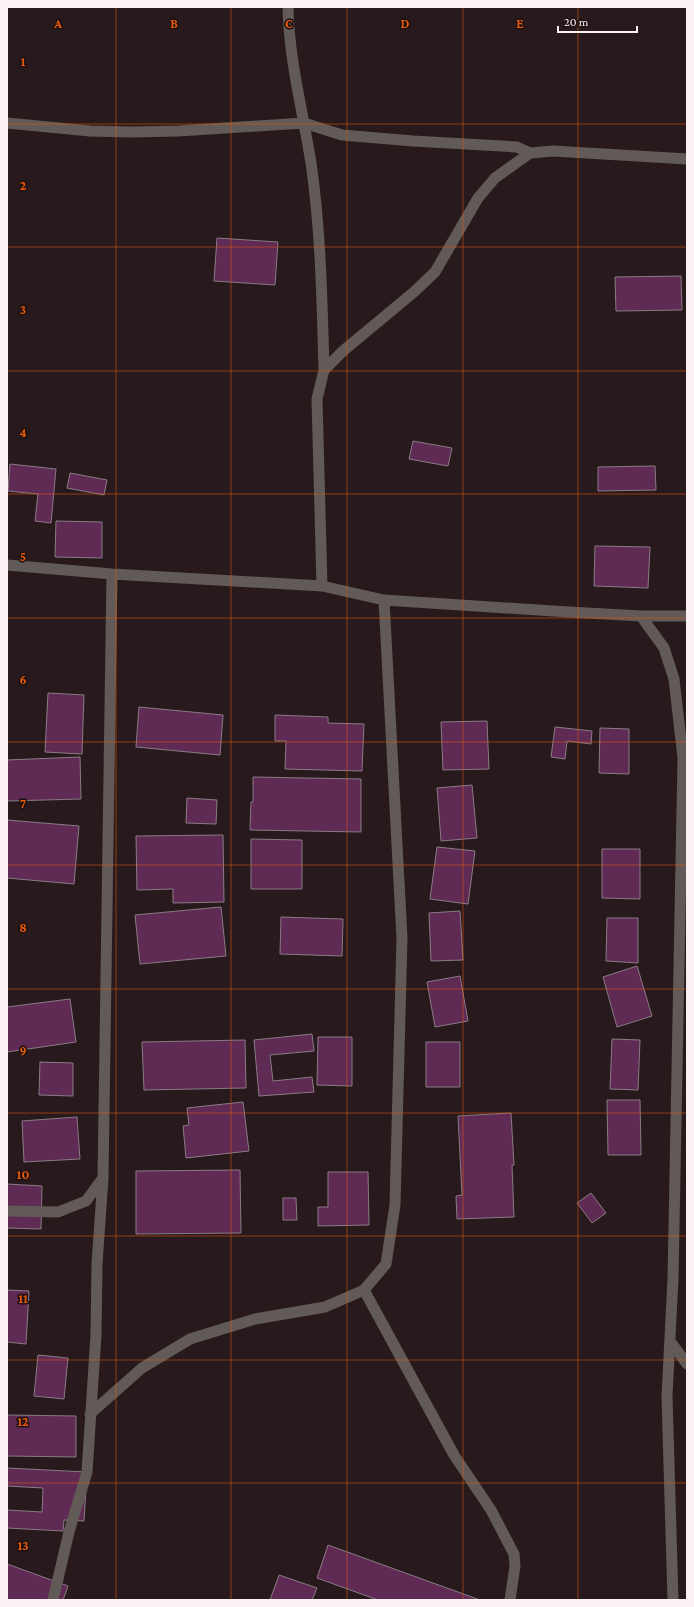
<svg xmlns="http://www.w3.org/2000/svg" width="694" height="1607" viewBox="0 0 694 1607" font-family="'Crimson Pro',serif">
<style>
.building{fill:#5f2b54;stroke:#897b85}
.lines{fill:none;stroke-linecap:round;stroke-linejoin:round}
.service{stroke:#615a57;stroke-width:11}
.minor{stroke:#615a57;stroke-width:11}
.grid{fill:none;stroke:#e8590c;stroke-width:1;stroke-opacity:0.55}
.grid-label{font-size:13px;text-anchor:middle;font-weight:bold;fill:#e8590c;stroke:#1e1113;stroke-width:3;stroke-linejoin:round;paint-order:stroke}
</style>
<rect width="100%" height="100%" fill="#281a1c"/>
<path class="building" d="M217,238l61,4 -3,43 -61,-4z
M681,276l1,34 -66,1 -1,-34z
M413,441l39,7 -4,18 -39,-7z
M10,464l46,5 -5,54 -16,-2 3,-27 -30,-3z
M655,466l1,24 -58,1v-24z
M70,473l37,7 -3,15 -37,-7z
M56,521l46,1v36l-47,-1z
M595,546l55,1 -2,41 -54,-2z
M48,693l36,2 -2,59 -37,-2z
M139,707l84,8 -3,40 -84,-8z
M275,715l53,2v6l36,1 -2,47 -77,-2 1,-28h-11z
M487,721l2,48 -46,1 -2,-48z
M555,727l37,4 -1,13 -24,-3 -2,18 -14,-2z
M600,728l29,1v45l-30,-1z
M80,757l1,42 -74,2v-41z
M253,777l108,2v53l-111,-2 1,-28h2z
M472,785l5,53 -36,3 -4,-53z
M187,798l30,2 -1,24 -30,-1z
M7,820l72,6 -5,58 -67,-6z
M223,835l1,67 -51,1v-14l-36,1 -1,-54z
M251,839l51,1v49h-51z
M437,847l38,4 -7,53 -38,-5z
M602,849h38v50l-38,-1z
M221,907l5,49 -86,8 -5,-49z
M460,911l3,49 -32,1 -2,-48z
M281,917l62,2 -1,37 -62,-2z
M607,918h31v45l-32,-2z
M637,966l15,50 -35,11 -14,-50z
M460,976l8,45 -33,6 -8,-45z
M70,999l6,43 -69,10v-45z
M312,1034l2,17 -44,4 3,26 39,-4 2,15 -55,4 -5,-56z
M318,1037h34v49l-35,-1z
M612,1039l28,1 -2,50 -28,-1z
M245,1040l1,48 -102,2 -2,-48z
M426,1042h34v45h-34z
M40,1062l33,1v33l-34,-1z
M607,1100h33l1,55h-33z
M243,1102l6,49 -63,7 -3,-32 6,-1 -2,-17z
M511,1113l3,52h-2l2,52 -57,2 -1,-23 6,-1 -4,-79z
M77,1117l3,42 -56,3 -2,-41z
M240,1170l1,63 -105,1v-63z
M328,1172h40l1,53 -51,1v-19h10z
M7,1184l35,2 -1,43 -34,-1z
M591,1193l15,20 -14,10 -15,-20z
M283,1198h13l1,22h-14z
M7,1290l22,1 -3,53 -19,-2z
M38,1355l30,3 -4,41 -30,-3z
M7,1415l69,1v41l-69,-1z
M7,1468l80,4 -3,49 -20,-1 -1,11 -56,-3v-18l35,2 1,-24 -36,-2z
M328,1545l152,55h-102l-61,-22z
M7,1564l61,22 -5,14h-56z
M279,1575l38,13 -5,12h-42z"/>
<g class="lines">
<path class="service" d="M364,1290l90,165 37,55 23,44 1,12 -5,34"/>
<path class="minor" d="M288,7c1,53 15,105 23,156 10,69 11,138 13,207
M7,123l83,8 41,1 47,-1 126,-8 38,12 71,6 104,6 13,6
M7,565l105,9 210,12 62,14 185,12 72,4h46
M322,586l-5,-187 7,-29 19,-19 71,-59 21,-20 43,-74 17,-20 35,-25 23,-2 134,8
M641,616l23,32 10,31 9,79 -10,521 -6,117 6,204
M7,1211l51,1 28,-11 17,-23 9,-604
M670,1341l17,23
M90,1414l52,-46 48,-29 65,-20 70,-12 39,-17 22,-26 9,-59 7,-267 -18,-338
M53,1600l16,-68 18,-60 9,-137 1,-71 6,-86"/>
</g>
<path class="grid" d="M116,7v1593M231,7v1593M347,7v1593M463,7v1593M578,7v1593M7,124h680M7,247h680M7,371h680M7,494h680M7,618h680M7,742h680M7,865h680M7,989h680M7,1113h680M7,1236h680M7,1360h680M7,1483h680"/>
<g class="grid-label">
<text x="58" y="28">A</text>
<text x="174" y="28">B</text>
<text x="289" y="28">C</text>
<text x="405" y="28">D</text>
<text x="520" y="28">E</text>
<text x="23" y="66">1</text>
<text x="23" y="190">2</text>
<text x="23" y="314">3</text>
<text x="23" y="437">4</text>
<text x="23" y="561">5</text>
<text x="23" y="684">6</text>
<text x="23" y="808">7</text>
<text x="23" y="932">8</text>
<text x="23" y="1055">9</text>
<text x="23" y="1179">10</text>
<text x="23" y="1303">11</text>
<text x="23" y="1426">12</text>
<text x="23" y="1550">13</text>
</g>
<rect width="694" height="1607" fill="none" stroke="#fbf0f2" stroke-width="16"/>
<path d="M558 26v6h79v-6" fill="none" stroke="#fbf0f2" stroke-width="2"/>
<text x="564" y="26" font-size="12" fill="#fbf0f2" stroke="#1e1113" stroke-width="3" paint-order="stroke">20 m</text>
</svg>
